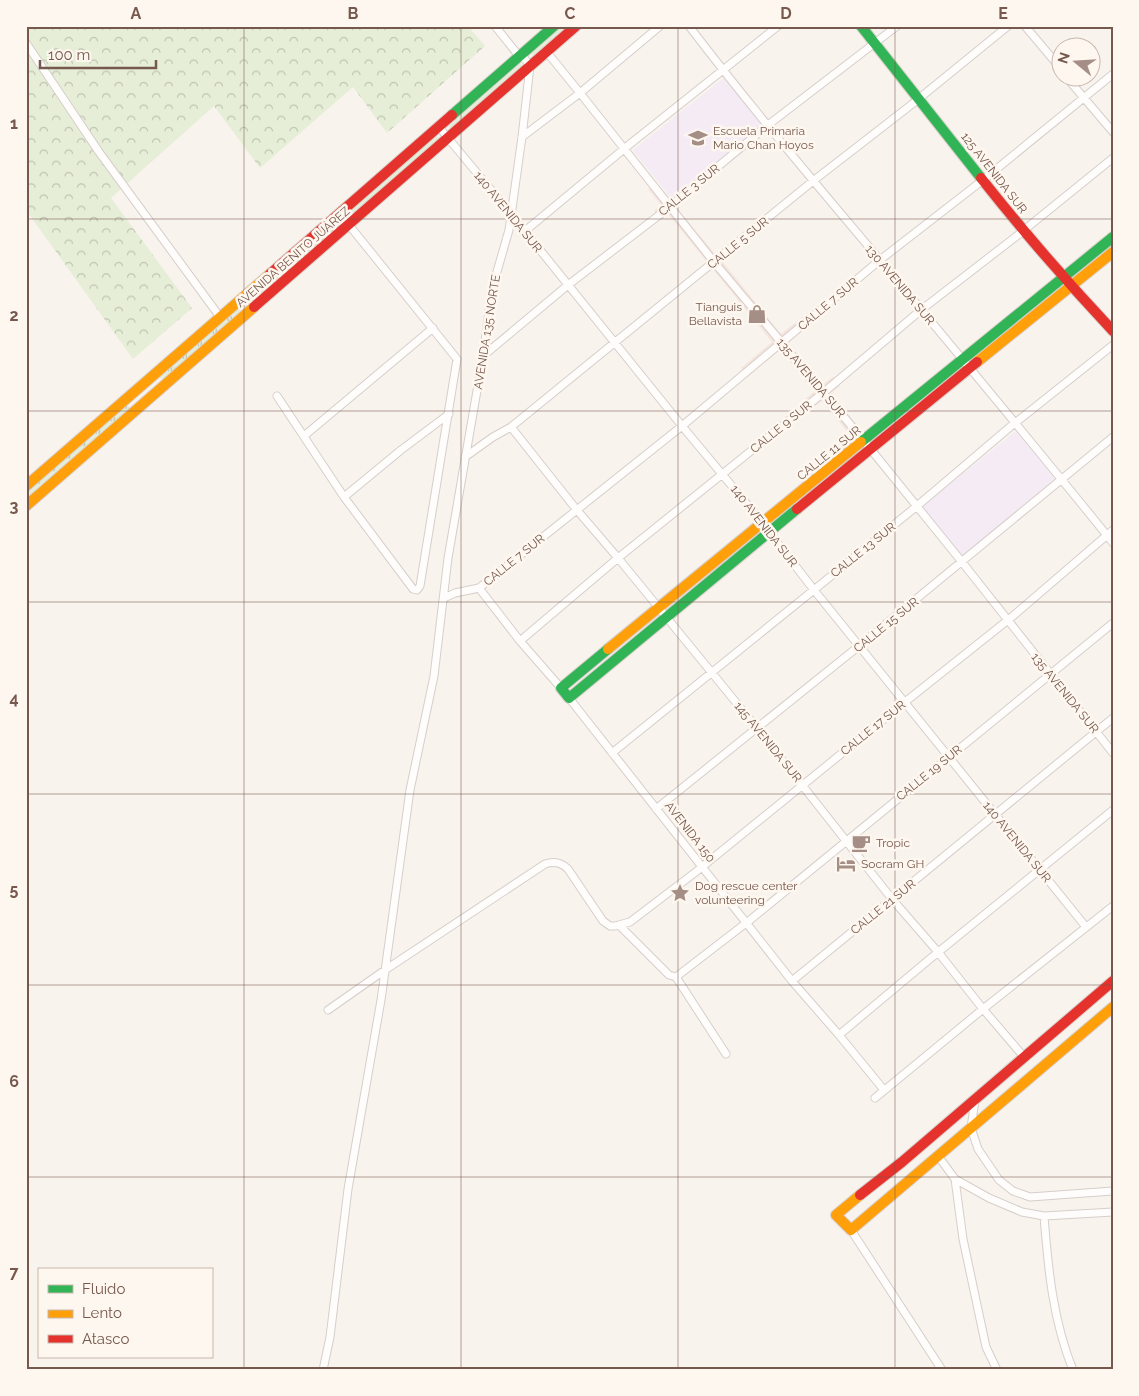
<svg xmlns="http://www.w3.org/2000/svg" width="1139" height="1396" viewBox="0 0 1139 1396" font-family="Raleway,sans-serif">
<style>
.commercial{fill:#f5e5de}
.education{fill:#f4ebf4}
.grass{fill:url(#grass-tufts)}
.forest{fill:url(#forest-crowns)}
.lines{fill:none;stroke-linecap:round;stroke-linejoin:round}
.street-casing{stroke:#d6ceca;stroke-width:9}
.fast-casing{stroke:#d7ceca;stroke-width:12}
.slow-casing{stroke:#d7ceca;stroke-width:12}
.jam-casing{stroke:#d7ceca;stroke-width:12}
.street{stroke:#fefdfc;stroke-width:7}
.fast{stroke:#30b455;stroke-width:10}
.slow{stroke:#ff9f0a;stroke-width:10}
.jam{stroke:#e5322d;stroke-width:10}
.grid{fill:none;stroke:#76584d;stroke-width:1;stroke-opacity:0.55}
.labels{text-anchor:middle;stroke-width:5;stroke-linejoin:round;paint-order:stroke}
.poi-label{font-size:12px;fill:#76584d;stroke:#fef7ef;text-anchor:start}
.street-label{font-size:12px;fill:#76584d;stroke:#fef7ef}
.neatline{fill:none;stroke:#76584d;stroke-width:2}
.grid-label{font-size:16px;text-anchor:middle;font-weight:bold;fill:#76584d}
</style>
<defs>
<pattern id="grass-tufts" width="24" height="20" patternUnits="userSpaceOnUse" patternTransform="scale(1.25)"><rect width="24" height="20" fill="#e6eed8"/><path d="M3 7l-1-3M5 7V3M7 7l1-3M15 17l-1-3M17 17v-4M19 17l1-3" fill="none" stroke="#bfc4b1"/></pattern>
<pattern id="forest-crowns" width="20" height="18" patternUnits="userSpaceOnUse" patternTransform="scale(1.25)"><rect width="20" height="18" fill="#e6eed8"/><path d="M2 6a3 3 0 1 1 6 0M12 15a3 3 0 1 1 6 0" fill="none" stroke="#bfc4b1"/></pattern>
</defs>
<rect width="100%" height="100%" fill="#f8f3ed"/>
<path class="commercial" d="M656,182l14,17 6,-4 5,7 -5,5 40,48 7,-5 4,6 -5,5 59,73 30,-24 7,8 -30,25 34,42 11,-8 7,9 -9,7 33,41 -9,7 -33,-40 -10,7 -7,-9 9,-7 -34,-42 -32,26 -7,-8 31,-26 -59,-73 -7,5 -5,-6 6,-6 -39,-48 -7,6 -7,-9 7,-6 -13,-16z"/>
<path class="education" d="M725,77l38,48 -92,73 -38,-48z
M1016,431l40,49 -95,77 -40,-50z"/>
<path class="grass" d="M558,26h11l-34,30 -3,-1 -2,-3z
M516,63h3l3,2 -3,6 -65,56 -4,2 -2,-6z
M435,137h3v4l-274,238 -4,-1 1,-4 137,-120z
M126,405h2l1,4 -103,89v-6z"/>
<path class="forest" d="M30,26h438l17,20 -98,87 -34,-46 -93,81 -46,-62 -103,92 81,110 -59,51 -107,-149v-181z"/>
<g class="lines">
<g class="street-casing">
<path id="street" d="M689,26c61,80 126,157 191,234 78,94 157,188 233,283
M1025,26l37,44
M26,43l73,109 121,165
M546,51l34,42 134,169 150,179 98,121 151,191
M1067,78l46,54
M438,126l73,88 171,212 74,89 58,75 272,337
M522,137l58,-44 80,-67
M525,231l105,-87 148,-118
M483,356l85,-71 94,-72 106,-88 129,-99
M277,396l67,101 69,92 4,1 3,-4 37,-227 -108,-134
M511,427l65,82 42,49 139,170 135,171 46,53 45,57 41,48
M304,436l129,-108
M465,457l28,-20 18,-10 302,-246 98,-76 97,-79
M344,497l57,-47 48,-36
M479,588l41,53 41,47
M444,598l11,-5 24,-5 203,-162 198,-166 103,-80 130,-106
M520,641l98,-83 205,-165 98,-83 97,-75 95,-77
M569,698l223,283 47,54 45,55
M612,753l208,-168 97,-79 93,-79 103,-82
M656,809l203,-163 254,-209
M619,925l50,50 7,2 50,77
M676,977l74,-57 363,-297
M792,981l321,-263
M328,1010l57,-40 160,-106c9,-3 16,-2 23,5l35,52 7,5h5l15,-4 67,-51 208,-169 108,-86 100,-86
M839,1035l92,-77 182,-148
M875,1098l108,-89 130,-103
M975,1100l-4,28 7,21 21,31 14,11 17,6 83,-6
M938,1156l17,23 34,19 33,14 22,4 69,-4
M955,1179l8,60 23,108 11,23
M1044,1216c4,52 9,105 29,154
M851,1230l91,140
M323,1370l7,-33 18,-148 33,-189 29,-210 24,-114 14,-118 35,-202 9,-67 17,-59 13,-93 8,-71 -5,-7 -6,-3 -24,-30"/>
</g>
<g class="fast-casing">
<path id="fast" d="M861,26l120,152
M452,115l102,-89
M861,442l252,-205
M608,649l-47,39 8,10 228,-189"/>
</g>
<g class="slow-casing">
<path id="slow" d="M977,362l136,-110
M26,486l244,-212
M26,506l228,-199
M608,649l253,-207
M860,1195l-24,20 15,15 262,-223"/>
</g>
<g class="jam-casing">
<path id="jam" d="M981,178c42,53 86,104 132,153
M270,274l182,-159
M254,307l322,-281
M797,509l180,-147
M860,1195l42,-33 211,-181"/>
</g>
<use href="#street" class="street"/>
<use href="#fast" class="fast"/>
<use href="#slow" class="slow"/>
<use href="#jam" class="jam"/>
</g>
<path class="grid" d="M244,26v1344M461,26v1344M678,26v1344M895,26v1344M26,219h1087M26,411h1087M26,602h1087M26,794h1087M26,985h1087M26,1177h1087"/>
<defs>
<g id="school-bare" transform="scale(1.5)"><path d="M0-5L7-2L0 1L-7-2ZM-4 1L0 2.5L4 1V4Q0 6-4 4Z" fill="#a48e85" stroke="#fef7ef" stroke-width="2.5" paint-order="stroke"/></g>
<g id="shop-bare" transform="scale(1.5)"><path d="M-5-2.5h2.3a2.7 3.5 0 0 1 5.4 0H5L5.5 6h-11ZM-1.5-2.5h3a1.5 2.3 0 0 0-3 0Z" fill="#a48e85" stroke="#fef7ef" stroke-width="2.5" paint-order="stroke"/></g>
<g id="cafe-bare" transform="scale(1.5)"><path d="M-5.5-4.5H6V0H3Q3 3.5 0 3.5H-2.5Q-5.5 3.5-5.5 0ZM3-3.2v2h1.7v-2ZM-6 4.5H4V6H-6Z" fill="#a48e85" stroke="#fef7ef" stroke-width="2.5" paint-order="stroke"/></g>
<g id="hotel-bare" transform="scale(1.5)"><path d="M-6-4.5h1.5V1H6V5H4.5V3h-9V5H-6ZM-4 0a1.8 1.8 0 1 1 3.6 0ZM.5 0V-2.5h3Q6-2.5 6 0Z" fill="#a48e85" stroke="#fef7ef" stroke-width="2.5" paint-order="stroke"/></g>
<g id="sight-bare" transform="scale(1.5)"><path d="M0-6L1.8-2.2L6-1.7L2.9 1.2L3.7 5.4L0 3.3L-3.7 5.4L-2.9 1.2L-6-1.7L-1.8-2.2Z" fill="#a48e85" stroke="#fef7ef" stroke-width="2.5" paint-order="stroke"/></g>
</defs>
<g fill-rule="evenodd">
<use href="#school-bare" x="698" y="138"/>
<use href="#shop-bare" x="757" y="314"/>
<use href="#cafe-bare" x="861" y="843"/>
<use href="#hotel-bare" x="846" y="864"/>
<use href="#sight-bare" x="680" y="893"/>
</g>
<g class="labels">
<g class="poi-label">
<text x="713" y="135">Escuela Primaria<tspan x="713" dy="14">Mario Chan Hoyos</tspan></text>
<text x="742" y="311" text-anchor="end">Tianguis<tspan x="742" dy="14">Bellavista</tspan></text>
<text x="876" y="847">Tropic</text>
<text x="861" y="868">Socram GH</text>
<text x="695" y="890">Dog rescue center<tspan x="695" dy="14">volunteering</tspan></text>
</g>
<g class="street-label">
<text transform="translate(994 173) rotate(52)" y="4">125 AVENIDA SUR</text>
<text transform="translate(689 190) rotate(-39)" y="4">CALLE 3 SUR</text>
<text transform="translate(508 212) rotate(51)" y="4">140 AVENIDA SUR</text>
<text transform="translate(738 243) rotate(-39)" y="4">CALLE 5 SUR</text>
<text transform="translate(293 257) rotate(-41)" y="4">AVENIDA BENITO JUÁREZ</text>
<text transform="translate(900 285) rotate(50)" y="4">130 AVENIDA SUR</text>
<text transform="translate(828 304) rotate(-40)" y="4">CALLE 7 SUR</text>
<text transform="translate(487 332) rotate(-81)" y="4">AVENIDA 135 NORTE</text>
<text transform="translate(811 378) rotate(50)" y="4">135 AVENIDA SUR</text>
<text transform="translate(781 427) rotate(-39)" y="4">CALLE 9 SUR</text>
<text transform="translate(829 453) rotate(-39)" y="4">CALLE 11 SUR</text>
<text transform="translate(764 526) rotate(52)" y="4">140 AVENIDA SUR</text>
<text transform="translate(863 550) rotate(-39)" y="4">CALLE 13 SUR</text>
<text transform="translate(514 560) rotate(-39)" y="4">CALLE 7 SUR</text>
<text transform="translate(886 625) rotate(-39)" y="4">CALLE 15 SUR</text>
<text transform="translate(1065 693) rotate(51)" y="4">135 AVENIDA SUR</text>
<text transform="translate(873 728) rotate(-39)" y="4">CALLE 17 SUR</text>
<text transform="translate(768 742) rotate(51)" y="4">145 AVENIDA SUR</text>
<text transform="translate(929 773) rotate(-39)" y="4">CALLE 19 SUR</text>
<text transform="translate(690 832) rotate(52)" y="4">AVENIDA 150</text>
<text transform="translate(1017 842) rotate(51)" y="4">140 AVENIDA SUR</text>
<text transform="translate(883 907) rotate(-39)" y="4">CALLE 21 SUR</text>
</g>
</g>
<rect width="1139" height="1396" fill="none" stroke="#fef7ef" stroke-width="55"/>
<rect x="38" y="1268" width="175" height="90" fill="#fef7ef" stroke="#c8b7ae"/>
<rect x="48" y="1285" width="25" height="8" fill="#30b455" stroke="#c8b7ae"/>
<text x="82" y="1294" font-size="15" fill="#76584d">Fluido</text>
<rect x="48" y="1310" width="25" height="8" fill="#ff9f0a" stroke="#c8b7ae"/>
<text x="82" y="1318" font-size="15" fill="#76584d">Lento</text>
<rect x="48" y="1335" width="25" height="8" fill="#e5322d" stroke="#c8b7ae"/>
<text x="82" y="1344" font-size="15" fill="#76584d">Atasco</text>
<g transform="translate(1076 62) rotate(288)"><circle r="24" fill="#fef7ef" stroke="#c8b7ae"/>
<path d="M0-4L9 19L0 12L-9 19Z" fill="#a48e85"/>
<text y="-8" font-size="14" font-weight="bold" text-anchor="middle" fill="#76584d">N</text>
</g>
<path d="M40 60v8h116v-8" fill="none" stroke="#76584d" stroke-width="2.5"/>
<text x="48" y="60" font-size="15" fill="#76584d" stroke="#fef7ef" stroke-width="4" paint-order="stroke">100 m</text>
<rect x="28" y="28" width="1084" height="1340" class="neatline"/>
<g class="grid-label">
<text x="136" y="19">A</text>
<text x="353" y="19">B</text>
<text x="570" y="19">C</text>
<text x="786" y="19">D</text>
<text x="1003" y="19">E</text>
<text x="14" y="129">1</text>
<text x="14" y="321">2</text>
<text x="14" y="512">3</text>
<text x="14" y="704">4</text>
<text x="14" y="895">5</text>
<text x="14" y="1087">6</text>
<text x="14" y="1278">7</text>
</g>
</svg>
